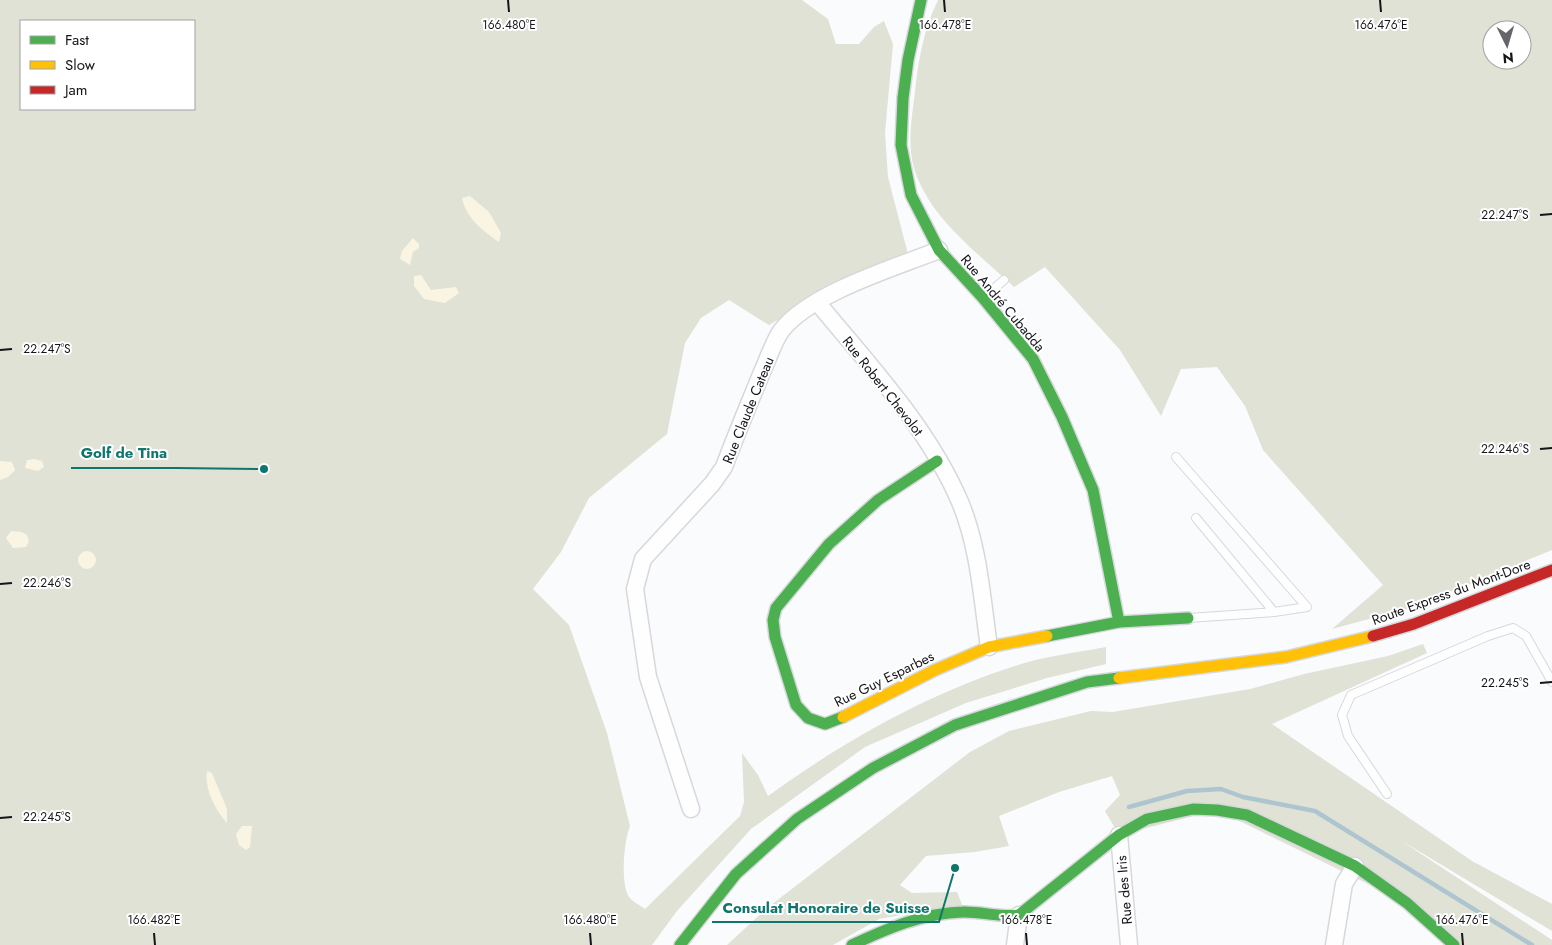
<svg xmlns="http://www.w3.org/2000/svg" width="1552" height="945" viewBox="0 0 1552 945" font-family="Jost,sans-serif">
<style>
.green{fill:#e0e2d6;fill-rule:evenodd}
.sand{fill:#faf5e2}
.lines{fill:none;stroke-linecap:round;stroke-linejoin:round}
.stream{stroke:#aec5d0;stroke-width:4.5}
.lane-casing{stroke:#d6d8db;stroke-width:10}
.street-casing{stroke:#d6d8db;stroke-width:19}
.fast-casing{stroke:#d6d8db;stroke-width:14}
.slow-casing{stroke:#d6d8db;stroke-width:14}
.jam-casing{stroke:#d6d8db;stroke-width:14}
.lane{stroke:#fefeff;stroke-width:8}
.street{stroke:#fefeff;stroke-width:16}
.fast{stroke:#4caf50;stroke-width:11}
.slow{stroke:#ffc107;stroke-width:11}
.jam{stroke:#c62828;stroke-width:11}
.ticks{fill:none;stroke:#141519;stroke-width:2}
.labels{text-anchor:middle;stroke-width:4;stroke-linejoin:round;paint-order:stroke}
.street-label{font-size:14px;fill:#141519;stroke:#fff}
.ticks-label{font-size:12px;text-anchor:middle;fill:#141519;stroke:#fff;stroke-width:4;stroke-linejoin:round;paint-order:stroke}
.leader{fill:none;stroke:#0f766e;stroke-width:2}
.callout-dot{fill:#0f766e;stroke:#fff;stroke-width:2}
.callout-label{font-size:15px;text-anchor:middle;font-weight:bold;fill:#0f766e;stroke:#fff;stroke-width:4;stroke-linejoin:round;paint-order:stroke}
</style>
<rect width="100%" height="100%" fill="#fafbfd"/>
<path class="green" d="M0,0h802l26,19 8,25h23l15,-17 10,-6 9,23 -8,89 3,44 21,81 -79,32 -61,35 -40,-25 -28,18 -16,25 -18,91 -78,64 -28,54 -28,37 36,36 38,108 23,93c-6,15 -10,57 -1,71 4,5 11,8 16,12l95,-93 4,-14 -2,-49 16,22 10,21c79,-57 166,-106 260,-134 25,-7 53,-10 78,-15v17l-59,14 -81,25 -101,44 -114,82 -74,82 -25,34h-652zM21,21h173v88h-173z
M938,0h614v550l-135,56 -85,23 51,-44 -120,-135 -18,-44 -28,-39 -36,2 -20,47 -41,-66 -75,-83 -31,20c-36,-34 -85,-69 -100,-119 -7,-23 -2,-52 1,-76 3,-31 9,-64 23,-92zM1492,30h30v30h-30z
M1423,644l4,9 -155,71 200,137 80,43v27l-152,-91 152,100v5h-98l-47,-42 -190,-93 -98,25 -14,-24 15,-16 -8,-19 -53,16 -60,24 10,30 -34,6 -49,4 -26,29 12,8 45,-1 6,15 -27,2 -57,10 -46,26h-106l40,-37 203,-156 39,-21 82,-20 22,1 137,-23 54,-15 84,-18z"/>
<path class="sand" d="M470,196l19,16 12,21 -2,9c-16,-11 -33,-24 -37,-44z
M413,238l6,6v4l-6,4 -3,13 -10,-6 2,-8z
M421,275l10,15 25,-3 3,6 -14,10 -21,-4 -10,-13v-10z
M34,459l8,2 2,6 -6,4 -13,-3 2,-8z
M0,461l12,1 3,8 -7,7 -8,3z
M11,531l11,1 5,3 2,6 -3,6 -13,1 -7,-10z
M78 560a9 9 0 1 1 18 0a9 9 0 1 1-18 0Z
M207,771l5,2 15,36v14c-11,-12 -23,-34 -20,-52z
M242,826h10l-2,21 -4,3 -7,-5 -3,-11z"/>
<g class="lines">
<path class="stream" d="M1129,807l58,-16 34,-2 22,8 72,14 217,134"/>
<g class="lane-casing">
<path id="lane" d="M985,296l19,-16
M1176,457l131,150 -33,5
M1189,618l85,-6 -78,-94
M1387,794l-39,-58 -6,-21 9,-20 137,-59 25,-8 13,8 26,46"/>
</g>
<g class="street-casing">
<path id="street" d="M817,302c51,62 111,125 143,200 19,45 22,97 29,145
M691,809l-43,-132 -13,-88 8,-30 69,-75 12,-17c12,-32 25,-63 38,-95 6,-13 11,-29 19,-41 29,-38 113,-63 158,-81
M1119,835l10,110
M1015,945l4,-30
M1334,945l10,-61 11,-18"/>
</g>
<g class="fast-casing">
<path id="fast" d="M921,0l-13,60 -5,38 -2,47 10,50 28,55 44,48 50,61 29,58 31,73 26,132
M1047,636l72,-14 69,-4
M843,717l-18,7 -17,-6 -12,-13 -21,-68 -2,-17 3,-12 53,-64 49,-44 59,-39
M680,945l56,-71 61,-55 76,-51 82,-43 132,-43 32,-4
M852,945c34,-16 71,-32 110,-33 19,-1 38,6 57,3l100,-80 28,-16 46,-10 24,1 30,5 108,51 52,37 47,42"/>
</g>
<g class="slow-casing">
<path id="slow" d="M1119,678l167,-21 87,-21
M843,717l92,-47 54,-23 58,-11"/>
</g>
<g class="jam-casing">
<path id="jam" d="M1373,636l41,-12 138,-54"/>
</g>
<use href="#lane" class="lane"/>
<use href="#street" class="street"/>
<use href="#fast" class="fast"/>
<use href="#slow" class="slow"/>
<use href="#jam" class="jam"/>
</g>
<path class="ticks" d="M508,0l1,12M944,0l1,12M1380,0l1,12M1540,215l12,-1M0,350l12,-1M1540,449l12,-1M0,584l12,-1M1540,683l12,-1M0,818l12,-1M154,933l1,12M590,933l1,12M1026,933l1,12M1462,933l1,12"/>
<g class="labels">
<g class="street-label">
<text transform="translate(1003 303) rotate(50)" y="5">Rue André Cubadda</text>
<text transform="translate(883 386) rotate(52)" y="5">Rue Robert Chevolot</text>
<text transform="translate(748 410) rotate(-68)" y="5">Rue Claude Cateau</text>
<text transform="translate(1451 592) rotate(-20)" y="5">Route Express du Mont-Dore</text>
<text transform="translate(884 679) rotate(-26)" y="5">Rue Guy Esparbes</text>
<text transform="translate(1124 890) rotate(-95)" y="5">Rue des Iris</text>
</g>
</g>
<g class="ticks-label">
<text x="509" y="29">166.480°E</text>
<text x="945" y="29">166.478°E</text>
<text x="1381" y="29">166.476°E</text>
<text x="1505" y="219">22.247°S</text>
<text x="47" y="353">22.247°S</text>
<text x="1505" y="453">22.246°S</text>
<text x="47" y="587">22.246°S</text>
<text x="1505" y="687">22.245°S</text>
<text x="47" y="821">22.245°S</text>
<text x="154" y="924">166.482°E</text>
<text x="590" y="924">166.480°E</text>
<text x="1026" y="924">166.478°E</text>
<text x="1462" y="924">166.476°E</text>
</g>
<path class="leader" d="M264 469L177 468H71M955 868L939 922H712"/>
<g class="callout-dot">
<circle cx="264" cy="469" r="5"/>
<circle cx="955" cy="868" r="5"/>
</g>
<g class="callout-label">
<text x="124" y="458">Golf de Tina</text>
<text x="826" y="913">Consulat Honoraire de Suisse</text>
</g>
<rect x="20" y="20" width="175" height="90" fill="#ffffff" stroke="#a1a1a3"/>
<rect x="30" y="36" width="25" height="8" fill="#4caf50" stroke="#a1a1a3"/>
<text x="65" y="45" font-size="15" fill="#141519">Fast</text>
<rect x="30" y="61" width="25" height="8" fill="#ffc107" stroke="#a1a1a3"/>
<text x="65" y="70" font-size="15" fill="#141519">Slow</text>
<rect x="30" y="86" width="25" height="8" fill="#c62828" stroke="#a1a1a3"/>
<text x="65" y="95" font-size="15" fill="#141519">Jam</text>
<g transform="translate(1507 45) rotate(175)"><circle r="24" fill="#ffffff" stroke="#a1a1a3"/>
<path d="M0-4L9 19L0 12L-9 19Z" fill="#646669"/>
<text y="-8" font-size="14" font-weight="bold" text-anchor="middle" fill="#141519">N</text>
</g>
</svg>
